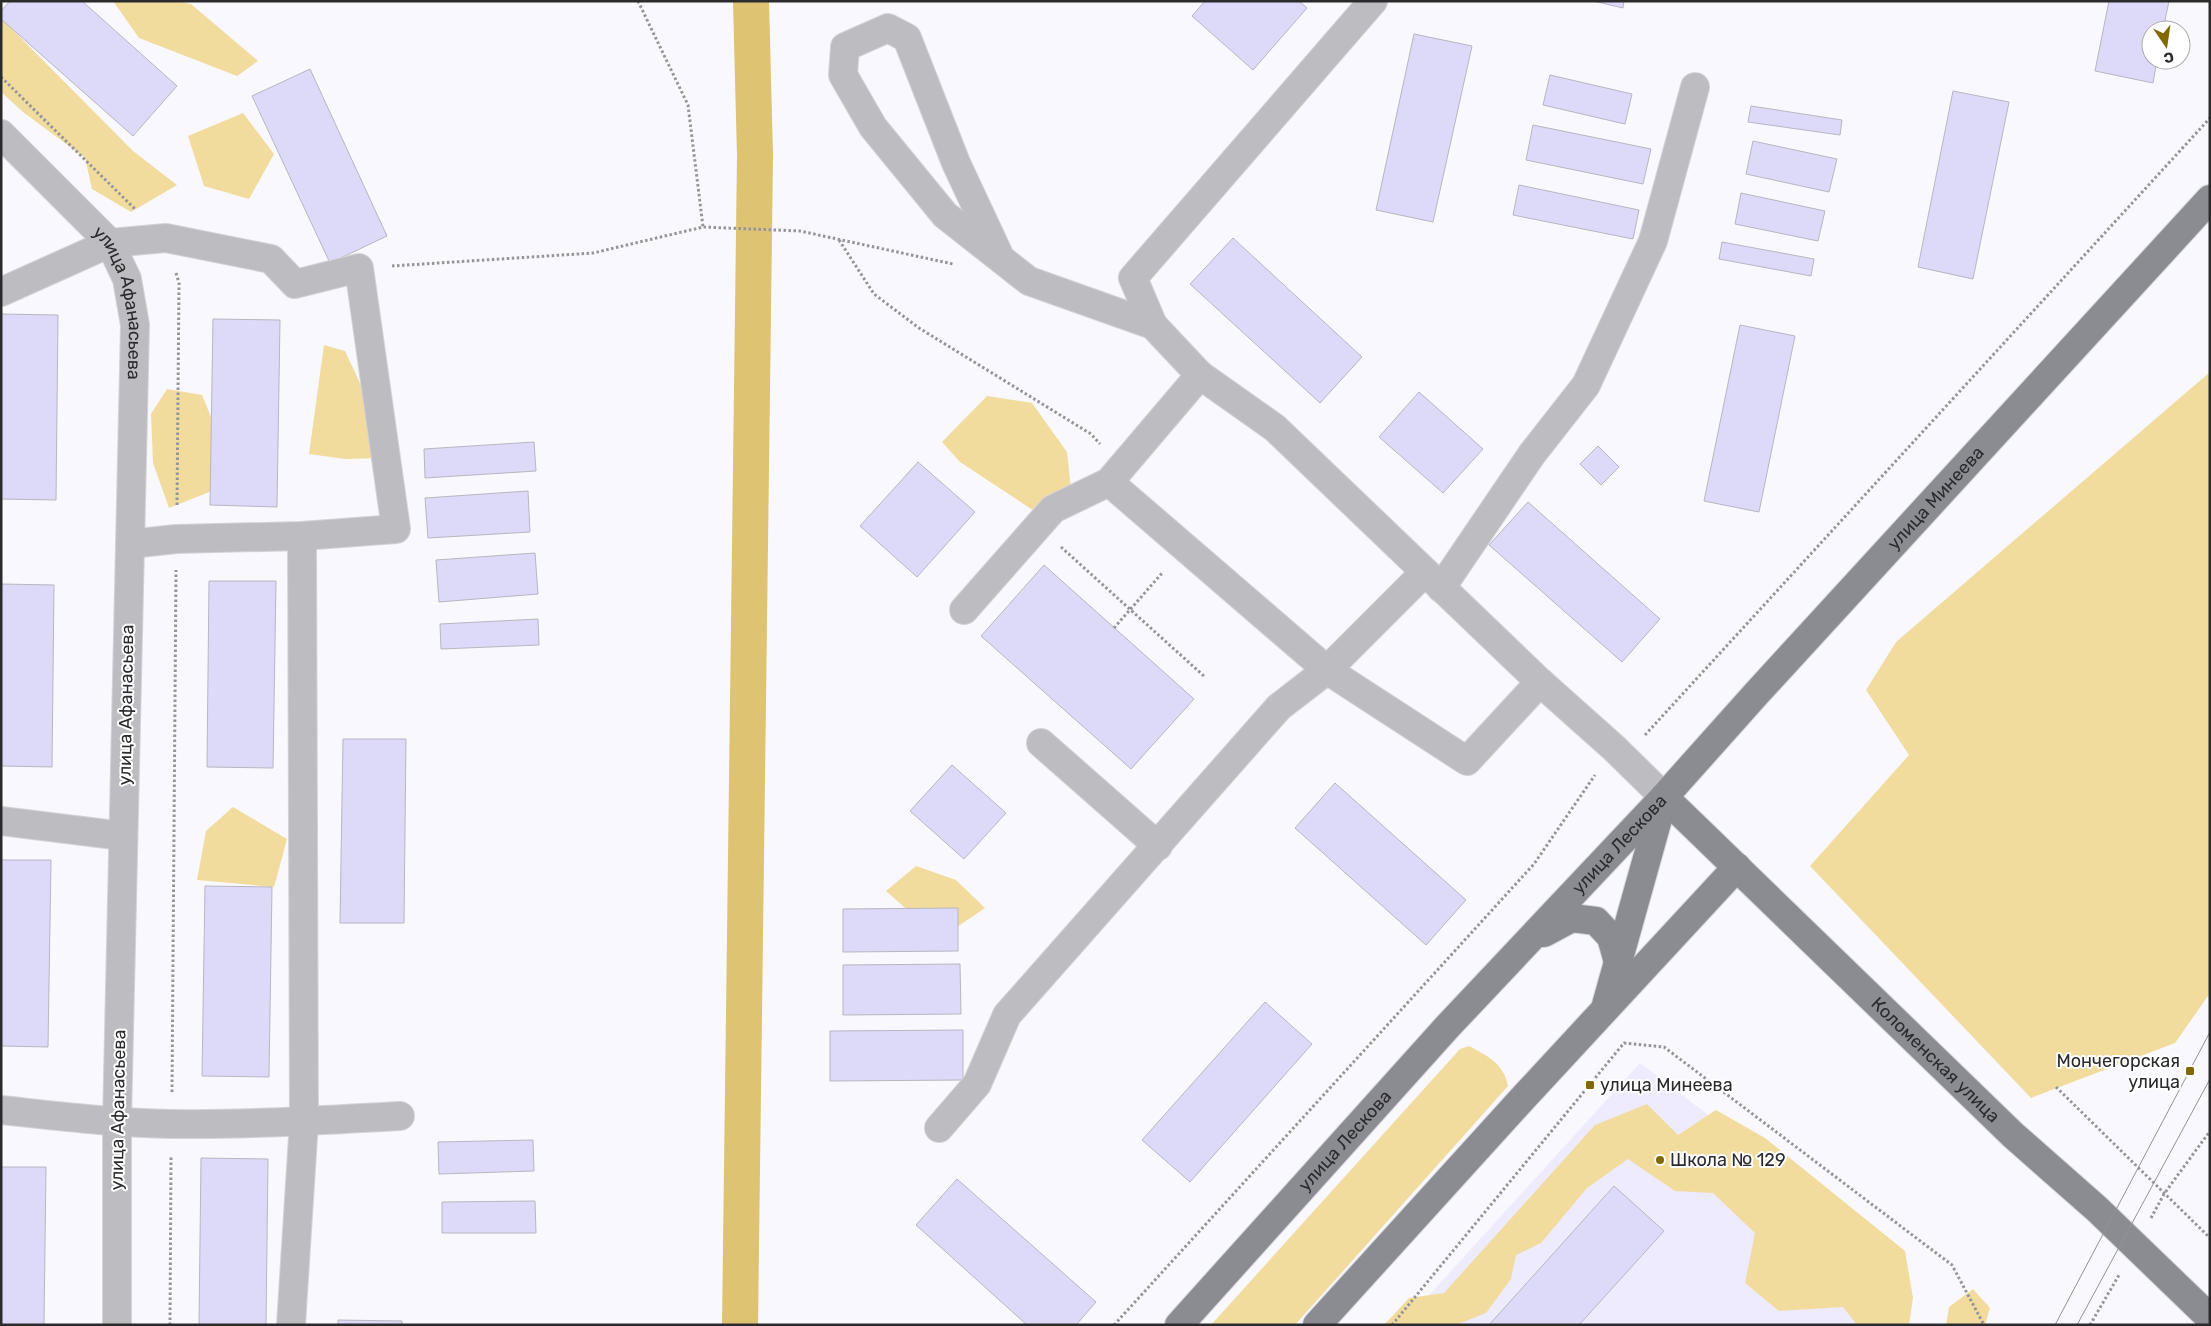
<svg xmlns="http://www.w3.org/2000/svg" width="2211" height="1326" viewBox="0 0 2211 1326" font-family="Rubik,sans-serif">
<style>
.built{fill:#edebfd}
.green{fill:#f1dc9e}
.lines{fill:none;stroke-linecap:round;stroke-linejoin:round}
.canal{stroke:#ddc372;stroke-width:36}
.building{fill:#ddd9f8;stroke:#b8b6c0}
.minor-casing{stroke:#d3d3d9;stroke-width:30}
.major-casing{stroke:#d3d3d9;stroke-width:30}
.path{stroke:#959599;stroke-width:3;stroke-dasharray:2.5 2.5;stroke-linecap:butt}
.minor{stroke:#bdbdc1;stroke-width:28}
.major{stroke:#8b8b92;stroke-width:28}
.tram{stroke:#929296;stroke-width:1}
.poi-dot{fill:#826800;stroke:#fff;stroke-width:2}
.labels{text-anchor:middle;stroke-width:4;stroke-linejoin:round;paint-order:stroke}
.street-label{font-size:18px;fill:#2b2b2e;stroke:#fff}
.poi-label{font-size:18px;fill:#2b2b2e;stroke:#fff;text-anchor:start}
</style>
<rect width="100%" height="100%" fill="#f8f8fe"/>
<path class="built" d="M1640,1063l256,195 -5,67h-489z"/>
<path class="green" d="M113,1h62l16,3 67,57 -21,15 -98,-38z
M1,18l132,133 44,34 -46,27 -39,-23 -7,-31 -62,-46 -22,-20z
M243,113l31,41 -25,45 -45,-13 -16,-50z
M324,345l21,6 21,45 14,62 -35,1 -36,-5z
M2210,372v621l-35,50 -144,55 -221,-232 99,-111 -43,-65 30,-48z
M167,389l35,6 16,39 -6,57 -43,17 -16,-45 -2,-49z
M987,396l45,7 35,49 6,55 -31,9 -82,-54 -18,-20z
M233,807l54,32 -13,48 -77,-7 9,-49z
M916,866l40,14 29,28 -28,19 -28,2 -43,-38z
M1469,1046c19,10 35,18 39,40l-213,239h-84l249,-276z
M1647,1104l31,31 38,-25 49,28 140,113 8,47 -4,27h-52l-14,-18 -64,4 -34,-28 10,-50 -42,-40 -38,-2 -47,-32 -41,29 -46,55 -25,12 -5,24 -25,34 -30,12h-72l25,-27 35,-5 151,-168z
M1973,1289l17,19 -5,17h-39l3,-18z"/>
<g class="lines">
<path class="canal" d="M740,1325l15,-1169 -4,-155"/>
</g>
<path class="building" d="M10,1h72l95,85 -44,50 -132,-117v-8z
M1205,1h94l8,7 -54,62 -61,-54z
M1593,1h31l-1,7z
M2109,1h60l-6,29h-12v30h6l-4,23 -58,-12z
M1414,34l58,12 -39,176 -57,-12z
M310,69l77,167 -57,27 -78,-167z
M1550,75l82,19 -7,30 -82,-19z
M1953,91l56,11 -36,177 -55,-12z
M1751,106l91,14 -2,15 -92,-13z
M1533,125l118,24 -8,35 -117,-24z
M1753,141l84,18 -8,33 -83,-18z
M1519,185l120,25 -6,29 -120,-24z
M1741,193l84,18 -7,30 -83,-17z
M1233,238l129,119 -42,46 -130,-119z
M1722,242l92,17 -3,17 -92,-17z
M1,314l57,1 -2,185 -55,-1z
M213,319l67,1 -3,187 -67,-2z
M1740,325l55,11 -36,176 -55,-11z
M1419,392l64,57 -40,44 -64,-56z
M534,442l2,29 -111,7 -1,-29z
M1598,446l21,21 -18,18 -21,-21z
M918,462l57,50 -58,65 -57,-51z
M528,491l2,41 -102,6 -3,-40z
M1528,502l132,117 -38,43 -133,-117z
M535,553l3,41 -99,8 -3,-42z
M1044,565l150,134 -63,70 -150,-133z
M209,581h67l-3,187 -66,-1z
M1,584l53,1 -2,182 -51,-1z
M538,619l1,26 -98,4 -1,-25z
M343,739h63l-2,184h-64z
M952,765l54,48 -42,46 -54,-48z
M1335,783l131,117 -40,45 -131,-117z
M1,860h50l-3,187 -47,-1z
M205,886l67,1 -3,190 -67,-1z
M958,908v43l-115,1v-43z
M960,964l1,50 -118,1v-50z
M1265,1002l47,42 -122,138 -48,-42z
M963,1030v50l-133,1v-50z
M533,1140l1,31 -95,3 -1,-32z
M201,1158l67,1 -2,166h-67z
M1,1167h45l-2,158h-43z
M957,1179l139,123 -20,23h-49l-111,-100z
M1614,1186l50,45 -85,94h-90z
M535,1201l1,32h-94v-31z
M338,1320l64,1v4h-64z"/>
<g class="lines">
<g class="minor-casing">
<g id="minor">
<path d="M1373,1l-240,277 20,47 47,50 75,53 265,254 74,66 50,49"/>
<path id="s1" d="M1,134l109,109 17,36 8,46 -18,796v204"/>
<path d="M999,255l-43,-92 -49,-125 -19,-10 -43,19 -2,28 30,52 72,88 84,66 124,44"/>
<path d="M1,292l109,-49 56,-5 105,21 24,25 64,-16 37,261 -94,7 -126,3 -46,5"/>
<path d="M1200,375l-91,107 218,188 140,91 73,-79"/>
<path d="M1441,588l91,-134 54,-69 67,-144 42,-154"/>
<path d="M964,610l89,-101 56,-27"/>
<path d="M1041,743l117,103"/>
<path d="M1,821l122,15"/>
<path d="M1,1110c57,6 114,13 171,14 76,1 152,-4 228,-8"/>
<path d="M939,1128l38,-44 30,-69 272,-308 48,-37 98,-98"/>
<path d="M291,1325l13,-204 -2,-585"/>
</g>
</g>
<g class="major-casing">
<g id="major">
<path id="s2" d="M1664,797l349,338 84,74 113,109"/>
<path d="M1544,933l28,-15 24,3 15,16 7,25"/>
<path d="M1606,1005l57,-204"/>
<path id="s3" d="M1179,1325l269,-299 216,-229 92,-103 454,-495"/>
<path d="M1317,1325l207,-228 213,-230"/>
</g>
</g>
<path class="path" d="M638,1l50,104 15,122
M1,77l134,132
M839,240l35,54 45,34 172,106 9,10
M392,266l201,-13 110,-26 97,4 153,33
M176,273l3,10 -2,224
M1061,547l144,130
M1114,628l49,-56
M1645,735l565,-617
M2056,1087l154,151
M172,1092l4,-522
M2151,1218l13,-24 46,-63
M170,1325l1,-170
M1114,1325l420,-461 61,-89
M1392,1325l232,-282 40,4 288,218 32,60
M2090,1325l29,-50"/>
<use href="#minor" class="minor"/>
<use href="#major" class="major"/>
<path class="tram" d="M2055,1325l155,-293
M2077,1325l133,-246"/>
</g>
<g class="poi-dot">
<rect x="2185" y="1066" width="10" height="10" rx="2.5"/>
<rect x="1585" y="1080" width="10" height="10" rx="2.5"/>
<circle cx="1660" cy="1160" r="5"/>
</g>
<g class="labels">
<g class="street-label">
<text dy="6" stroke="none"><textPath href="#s1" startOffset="215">улица Афанасьева</textPath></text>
<text dy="6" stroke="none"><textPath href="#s3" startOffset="1121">улица Минеева</textPath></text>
<text transform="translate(126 705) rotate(-89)" y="6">улица Афанасьева</text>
<text dy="6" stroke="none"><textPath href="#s3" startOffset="652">улица Лескова</textPath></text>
<text dy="6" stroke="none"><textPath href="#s2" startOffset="378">Коломенская улица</textPath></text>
<text transform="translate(118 1110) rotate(-89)" y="6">улица Афанасьева</text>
<text dy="6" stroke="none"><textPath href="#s3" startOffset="248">улица Лескова</textPath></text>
</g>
<g class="poi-label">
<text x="2180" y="1067" text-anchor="end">Мончегорская<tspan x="2180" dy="21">улица</tspan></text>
<text x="1600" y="1091">улица Минеева</text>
<text x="1670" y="1166">Школа № 129</text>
</g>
</g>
<rect width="2211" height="1326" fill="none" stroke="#2b2b2e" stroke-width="5"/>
<g transform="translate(2166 45) rotate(167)"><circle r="24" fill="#ffffff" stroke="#aaaaab"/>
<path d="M0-4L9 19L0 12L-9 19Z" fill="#826800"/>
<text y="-8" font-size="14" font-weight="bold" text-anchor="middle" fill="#2b2b2e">С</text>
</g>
</svg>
